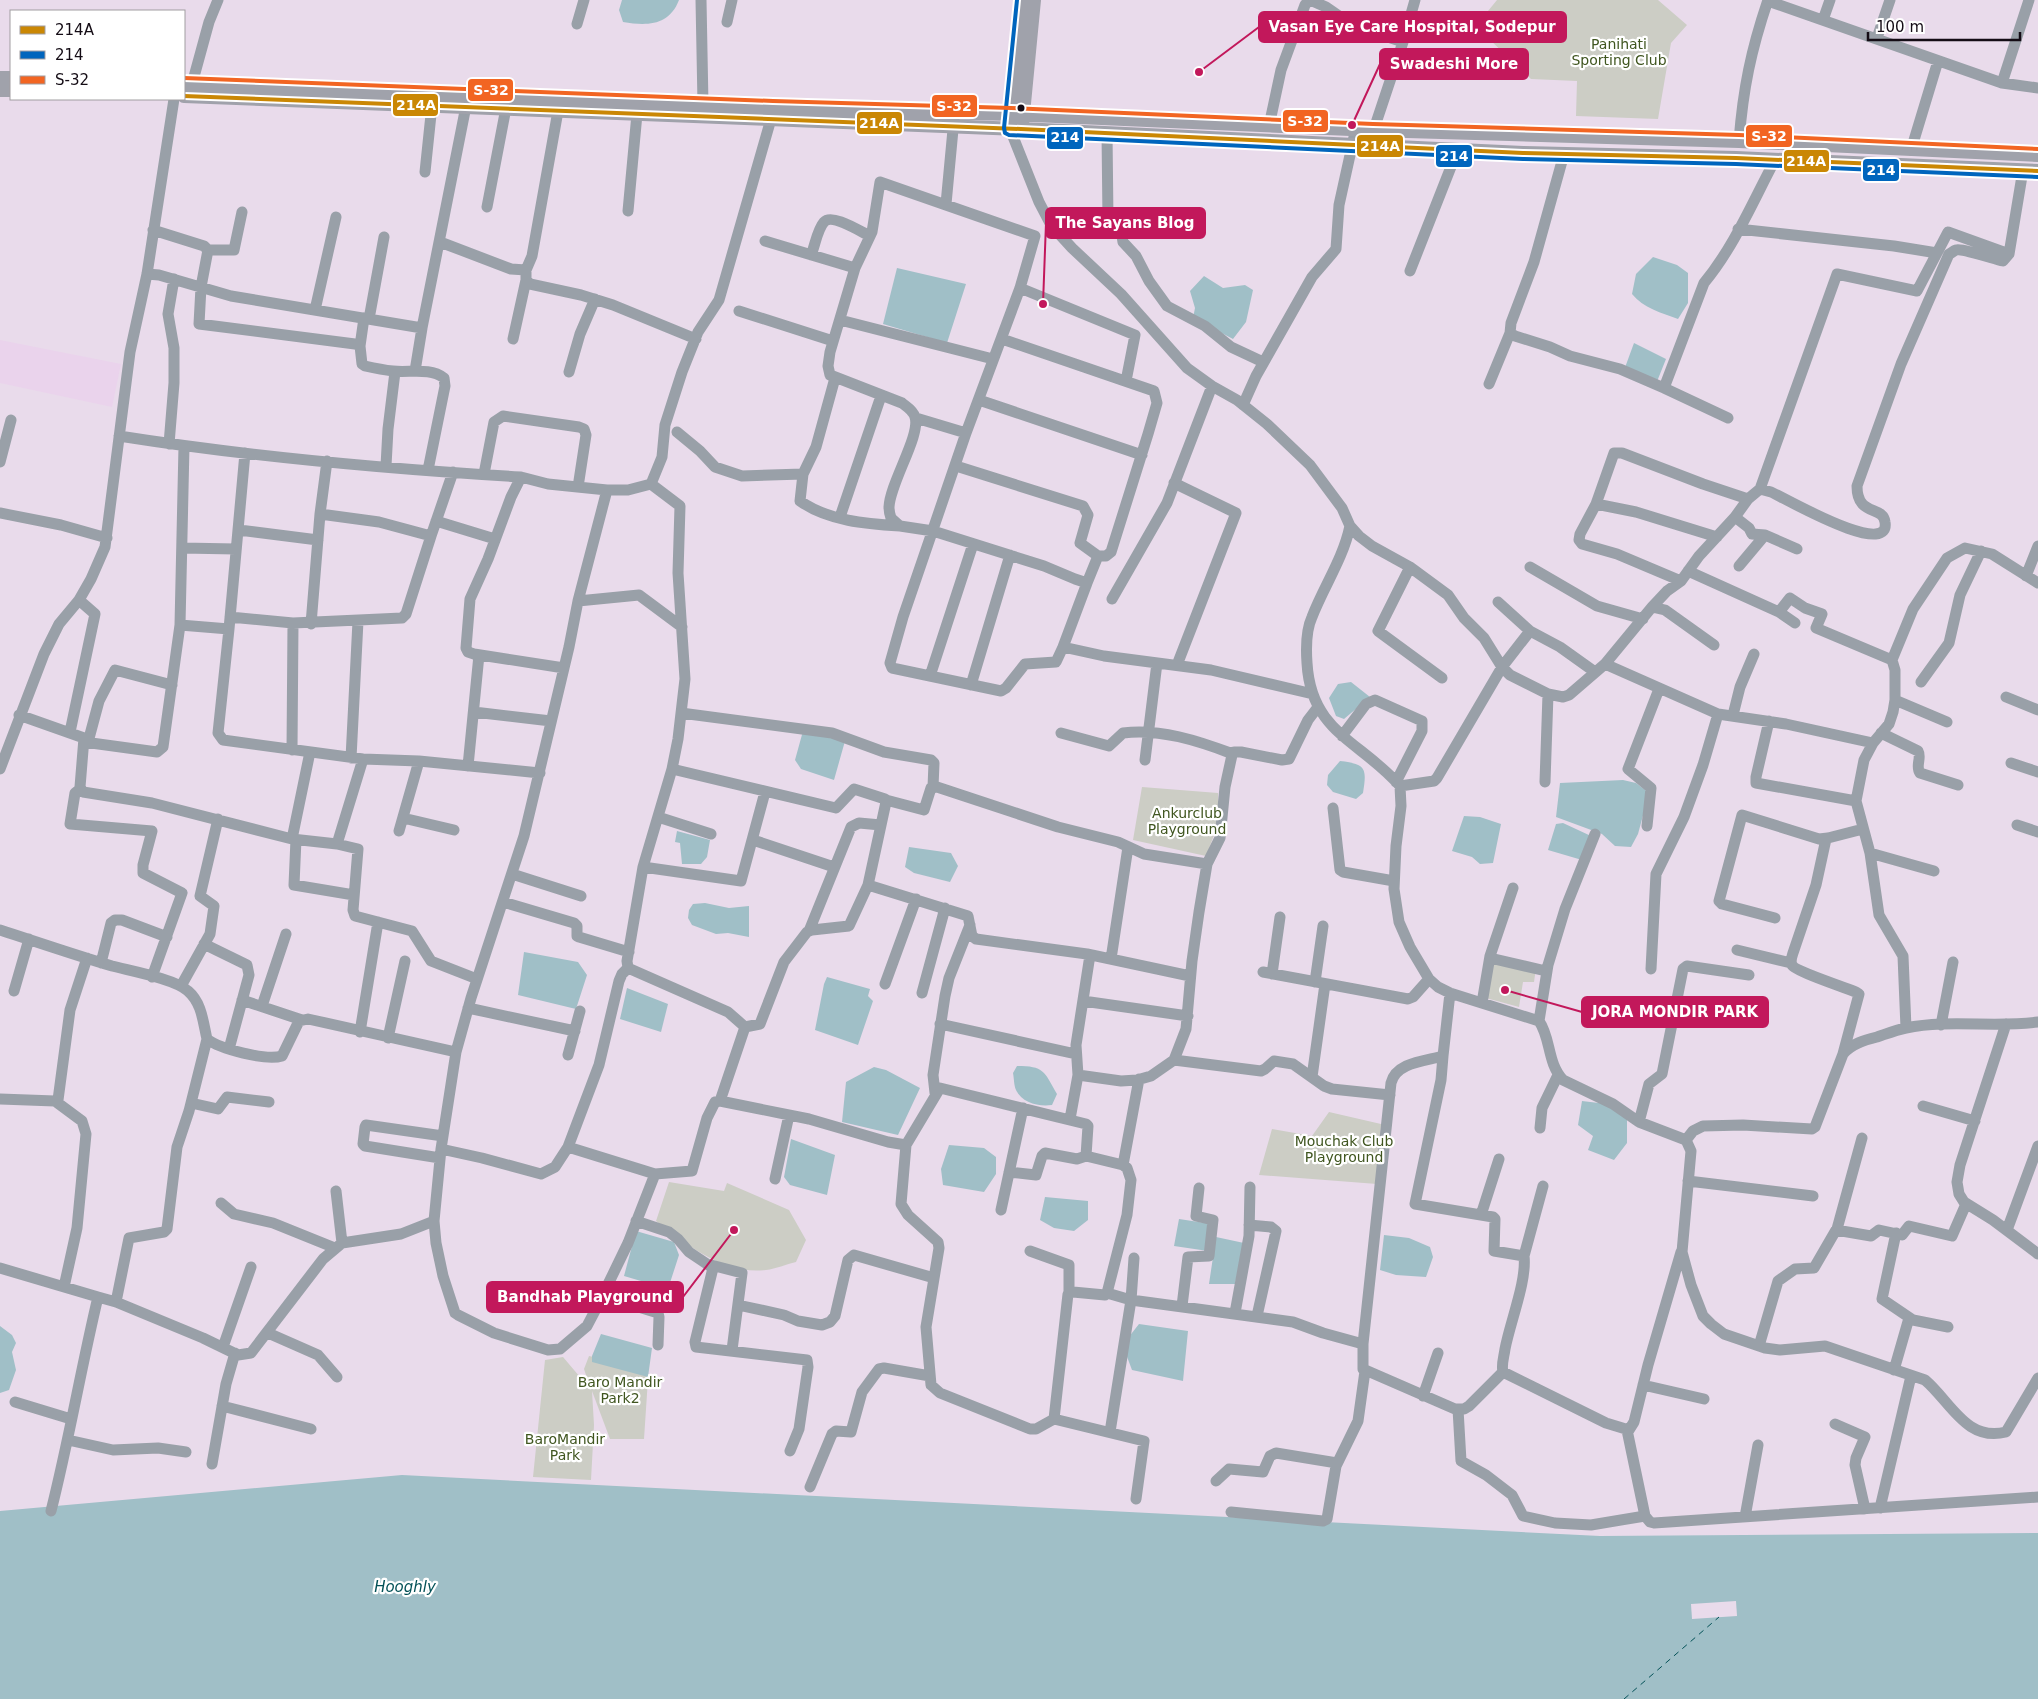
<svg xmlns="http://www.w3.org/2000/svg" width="2038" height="1699" viewBox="0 0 2038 1699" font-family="'DejaVu Sans',sans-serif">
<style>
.built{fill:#ead3ec}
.green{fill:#cccdc5}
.water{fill:#a0bfc7}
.pier{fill:#e9dbeb}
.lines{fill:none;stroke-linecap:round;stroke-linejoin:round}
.ferry{stroke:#035157;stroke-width:1;stroke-dasharray:6 5;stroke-linecap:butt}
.minor{stroke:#99a0a8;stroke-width:11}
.major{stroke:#a0a2ab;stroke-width:14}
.bus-1-casing{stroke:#fff;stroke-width:8}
.bus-2-casing{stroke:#fff;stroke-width:8}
.bus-3-casing{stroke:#fff;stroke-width:8}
.bus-1{stroke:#ca8704;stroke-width:4}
.bus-2{stroke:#0065bd;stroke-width:4}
.bus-3{stroke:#f26522;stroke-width:4}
.bus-dot{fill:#140c15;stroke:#fff;stroke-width:2}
.labels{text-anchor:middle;stroke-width:4.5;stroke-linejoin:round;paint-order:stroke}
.park-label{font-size:14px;fill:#405620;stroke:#fff}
.water-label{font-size:15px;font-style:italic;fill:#035157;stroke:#fff}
.leader{fill:none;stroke:#c2185b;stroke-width:2}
.callout-dot{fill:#c2185b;stroke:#fff;stroke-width:2}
.callout{fill:#c2185b;stroke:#c2185b;stroke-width:2}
.callout-label{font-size:15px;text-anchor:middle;font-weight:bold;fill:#fff}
.line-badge{stroke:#fff;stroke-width:2}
.badge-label{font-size:14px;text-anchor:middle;font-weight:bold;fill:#fff}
</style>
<rect width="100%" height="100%" fill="#e9dbeb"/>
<path class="built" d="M0,340l121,24 -9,43 -112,-24z"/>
<path class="green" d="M1497,0h161l29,25 -16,18 -13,76 -82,-3 1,-35 -46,-2 -43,-41 -12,-5 12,-22z
M1142,787l76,6v32l-12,31 -73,-16z
M1491,959l45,9 -2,14h-11l-4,25 -33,-9z
M1329,1112l52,12 -4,60 -118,-9 13,-46 40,7z
M669,1182l55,9 3,-8 62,27 17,30 -10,22c-10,2 -20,7 -30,8 -43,5 -78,-25 -110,-49z
M589,1356l58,13 1,10 -4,60h-34l-18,-48 2,34 -3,55 -58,-3 12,-117 18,-3 28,33 -7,-21z"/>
<path class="water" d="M622,0h57c-10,26 -32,26 -56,22l-4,-12z
M1653,257l24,8 11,8v30l-10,16c-16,-6 -35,-11 -46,-25l4,-20z
M897,268l69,16 -19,59 -64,-19z
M1204,276l19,12 22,-3 8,5 -7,32 -13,17 -40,-21 2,-10 -5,-17z
M1634,343l32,16 -10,25 -33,-11z
M1351,682l19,15 -26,22 -8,-3 -7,-18 9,-14z
M803,731l42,10 -11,39 -33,-11 -6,-9z
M1340,761c26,3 27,7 23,32l-7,6 -23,-7 -6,-7 1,-10z
M1623,780l13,3 13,10 -11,41 -7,13 -16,-1 -13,-12 -46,-17 4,-34z
M1464,816l16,1 21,7 -8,39 -13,1 -8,-7 -20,-6z
M1563,823l28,13 -9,24 -34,-10 8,-26z
M677,831l33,9 -3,17 -6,7h-19l-2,-21 -5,-1z
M909,847l42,6 7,13 -8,16 -36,-9 -9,-6z
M705,903l24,5 20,-2v31l-21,-4 -12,1 -24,-9 -4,-7 1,-8 4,-6z
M524,952l54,10 9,13 -11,34 -58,-14z
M827,977l43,12 -2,7 5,5 -15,44 -43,-15 9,-46z
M627,988l41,16 -7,28 -41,-13z
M1017,1066c27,0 27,5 40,28l-5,11c-13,2 -30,-2 -36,-15 -2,-4 -2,-12 -3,-17z
M874,1067l12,3 34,18 -22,47 -56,-13 4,-40z
M1582,1101l25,3 20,12v27l-13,17 -26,-10 5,-14 -15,-11z
M791,1139l44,16 -8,40 -37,-10 -6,-8z
M949,1145l35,3 12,9v17l-12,18 -41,-7 -2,-16z
M1045,1197l43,4v19l-14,11 -20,-3 -14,-8z
M1179,1219l33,5 -4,27 -34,-5z
M636,1231l38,11 5,13 -11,34 -44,-13z
M1384,1235l25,3 21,9 3,10 -7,20 -30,-2 -16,-5z
M1216,1237l28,6 -9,41h-26z
M1139,1324l49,7 -5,50 -51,-11 -6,-16 2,-16z
M0,1326l12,9 4,8 -4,9 4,18 -7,20 -9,3z
M601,1334l51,14 -4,29 -56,-15v-6z
M402,1475l1198,61 438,-3v166h-2038v-188z"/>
<path class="pier" d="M1736,1601l1,15 -45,3 -1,-15z"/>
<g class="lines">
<path class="ferry" d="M1624,1699l95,-82"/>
<path class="minor" d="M701,0l2,104
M1310,0l16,7 26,18 51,17
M1768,1l234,82 36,5
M1823,20l7,-20
M727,22l5,-22
M577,24l7,-24
M1877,38l13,-38
M2002,83l27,-83
M192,84l17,-62 9,-22
M1269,126l12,-56 24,-65 4,-5
M1010,129l29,73 12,23 21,23 49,46 66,74 25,18 25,14 30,24 43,41 32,43 8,18 9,10 13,10 38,21 38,28 16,23 20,20 18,29 8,8 38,19 15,3 6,-2 36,-31 47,-57 15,-16 14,-10 18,-25 36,-39 13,-18 12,-10 11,3c12,5 120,68 114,30 -2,-17 -28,-5 -28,-36l44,-122 48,-110c3,-1 4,-3 7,-4 6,-2 38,9 47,11l6,-7 14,-84
M1107,133l1,87 13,10 2,12 13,14 13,25 18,25 38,20 26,21 32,15
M1739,141c4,-52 12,-91 29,-141
M1369,144l34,-102 12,-42
M1911,150l27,-89
M1564,154l-30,108 -23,61 -1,10 5,3 35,11 20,9 50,13 44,19 40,-105c30,-36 49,-82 71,-123
M425,172l7,-67
M946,204l8,-85
M487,207l19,-99
M628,211l9,-97
M1738,229l156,17 43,7 11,-21 61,22
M153,230l51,16 4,4 -7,37 -2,37 156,20 5,2 2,18 3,2c9,2 19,4 28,5 16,2 37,-4 51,7l1,8 -17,84
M765,241l90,27 17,-36 8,-50 155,54 -15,52 -54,145 -63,184 -13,46 2,5 109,23 5,-3 19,-24 31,-2 7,-15 41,9 107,14 102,24
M440,242l71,27 15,1 6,-14 26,-145
M208,250h26l8,-38
M811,255c4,-9 6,-25 13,-33 8,-9 37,10 46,14
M855,268l-25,84 -2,14 2,9 72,28c5,4 11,7 13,14 6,18 -25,66 -26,90 0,3 1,8 2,11l9,8 33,5 111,35 31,13 12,4 -24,64
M526,270v10l4,4 51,11 32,10 83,34
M1410,271l48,-122
M147,274l12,1 72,21 191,32 44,-222
M1020,288l115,47 -9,46
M315,310l21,-93
M739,311l94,30
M369,319l15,-82
M840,320l153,39
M513,339l13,-59
M1002,339l152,52 3,12 -9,31 -37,118 -5,4h-8
M360,346l4,-28
M415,371l7,-43
M569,372l11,-38 15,-35
M835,378l-19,69 -13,27 -3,27c28,20 67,23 100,25
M1489,384l21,-51
M1664,388l64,30
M979,400l163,55
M1243,405l13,-29 56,-99 24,-28 3,-44 17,-77
M916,418l50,15
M677,432l23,19 15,16 27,9 61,-2
M119,436c133,21 268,33 402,41l27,7 59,6
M169,444l5,-61v-35l-6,-34 6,-35
M0,462l11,-42
M386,466l2,-37 7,-57
M956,466l127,40 5,9 -8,28 18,13 -11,27
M484,474l10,-52 9,-6 76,11 5,2 2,6 -8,52
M521,477l-10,20 -23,62 -18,40 -4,49 2,4 6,2 90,14
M1174,483l62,30 -59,152
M651,484l29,22 -2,67 7,106 -7,60 -6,30 -29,98 -16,94 1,7 -6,6 -3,7 -20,84 -31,82 87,27
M1760,489l77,-215 80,17 20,-38
M1596,504l18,-51h8l81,31 45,15
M0,513l61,12 46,13
M840,517l41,-121
M1735,517l14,11 3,6 13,1 -26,31
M436,521l59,18
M1350,526c-7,33 -26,60 -38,91 -6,13 -6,32 -5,46 4,70 54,78 93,123l1,20 -5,40 -2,43 5,33 11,25 19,32 9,8 12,6 89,28c12,17 8,42 24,59l50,24 26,18 47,18 5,11 -9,101 9,33 12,31 8,8 13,10 41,14 15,2 45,-4 100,34c26,22 41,62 81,52l32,-54
M239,530l79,10
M1765,535l32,14
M431,536l22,-64
M182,548l54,1
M1410,567l-32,64 64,47
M1530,567l67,39 46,13
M1688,571l91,41 11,-14 15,10 17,6 -6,14 76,32
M2026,576l12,-30
M1681,581l-64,-27 -35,-10 -3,-4 1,-6 16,-30 40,8 81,25
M1112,599l55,-96 45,-117
M578,601l61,-6 43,32
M1498,602l32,29 30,16 35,25
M1652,607l13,3 49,35
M1779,612l16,11
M230,617l63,6 -1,127
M293,623l109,-5 4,-4 25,-78 -52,-14 -59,-8
M311,624l9,-110 7,-53
M180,625l49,4 16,-176
M229,629l-11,104 5,7 140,19 56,2 121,12
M1605,664l113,50 68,10 87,19
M930,676l43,-132
M1921,682l28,-39 11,-48 21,-44
M971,685l39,-130
M2006,697l32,13
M1895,700l52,22
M474,712l77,9
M681,713l151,20 52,19 47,8 3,3 -1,24
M19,715l65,23 -4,49 3,5 69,11 140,36 45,5 21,5 -5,61 2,6 57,15 19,30 46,18
M1733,715l7,-28 14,-33
M1769,721l-13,56v6l100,18
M70,732l25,-118 -16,-14
M1061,733l48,13 14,-13c36,-5 76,8 110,21
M1881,733l37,18c4,7 -3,15 2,22l38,12
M1342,736l24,-32 9,-4 47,21v10l-26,51
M84,742l73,10 6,-5 17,-122 4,-179
M88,742l11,-41 16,-31 57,15
M351,758l7,-137
M1145,760l12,-97
M2011,763l27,9
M468,766l11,-111
M0,769l44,-115 15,-30 20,-24 12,-21 14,-32 25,-195 17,-78 27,-175
M672,769l164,39 18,-19 31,10 1,3 -18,83
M1545,782l3,-88
M1400,786l34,-5 3,-3 65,-111 28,-36
M80,789l-5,4 -5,31 82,7 -9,34v8l39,20 -30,84
M886,800l38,10 7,-22 6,-1 121,40 60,15 26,12 63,10
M1333,808l7,62 3,2 51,9
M658,817l53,17
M403,818l51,12
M2017,825l21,7
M1647,826l4,-38 -23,-19 31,-80
M399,831l20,-70
M292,839l18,-87
M296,839l-2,46 60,10
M1826,839l-10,46 -23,68c-1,3 -3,8 -1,12 3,6 54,23 64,27l3,2 -16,60
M753,840l81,27
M337,844l26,-85
M1870,853l64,18
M643,867l98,14 24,-89
M512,874l69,22
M503,902l71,21 3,3v10l2,1 50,15
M1775,918l-53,-14 -3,-3 23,-86 77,24 9,-1 35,-9
M0,930c37,12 75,25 112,36 19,5 63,13 76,25 14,12 15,31 19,48 13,10 59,22 75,17l17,-35 9,-2 148,33 15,-54 53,-162 45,-189 9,-46 29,-111h21l23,-6 11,-27 3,-32 17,-53 16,-40 21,-32 52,-181
M809,931l42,-104 8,-4 22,2
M204,944l43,21 2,10 -20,74
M1737,950l54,13
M1490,958l56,13
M1111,959l17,-112
M101,963l10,-40 4,-3h7l45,17
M628,968l100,44 17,15 -25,74
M1651,969l5,-95 28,-57 19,-52 15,-51
M1263,972l145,27 5,-2 16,-18
M1272,974l8,-57
M1315,982l8,-56
M885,984l31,-85
M181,986l29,-52 4,-28 -14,-10 18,-77
M14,991l15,-52
M922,993l23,-85
M1450,993l-7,63c-17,5 -47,6 -52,27l-28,261v25l92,40h9l5,-3 34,-34 103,51 23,7 5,-8 14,-57 33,-113
M242,1000l60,20
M1083,1001l105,15
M1482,1003l8,-47 23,-68
M262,1006l24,-72
M468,1008l107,23
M1539,1021l9,-56 17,-56 30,-75
M940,1024l136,30
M2006,1024l-46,141 -3,17 2,12 5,8 29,18 45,34
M1941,1025l12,-63
M745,1027l15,-3 24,-62 23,-30 5,-2 37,-4 19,-41 100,31 4,20 4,3 111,15 103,22
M1906,1028l-3,-72 -24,-41 -9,-62 -14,-52 8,-41 9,-17 16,-19 4,-12 2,-12v-30l-3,-10 21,-51 34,-51 18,-10 27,6 46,29
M360,1032l18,-110
M388,1038l17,-77
M456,1052l-15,97 -7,72 2,22 7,33 12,37 3,2 36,18 54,17 12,-1 27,-23 10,-19 31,-64 27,-69 37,-3 15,-53 8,-16 5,-1 89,18 79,23 18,3 -5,59 7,11 30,27 1,6 -13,79 5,58 9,8 90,36h6l18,-10 14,-125 5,-2 32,3 2,-2 20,-78 4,-35 -4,-12 -4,-3 -37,-9 2,-30 -2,-2 -146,-36 -34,57
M568,1055l12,-44
M1443,1056l-2,24 -26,124 78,13 2,2 -1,32 30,5c3,25 -14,66 -19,93 -1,8 -4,16 -2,23
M1174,1060l87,11 4,-2 9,-8 19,3 31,22 8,3 58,6
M1078,1075l-2,-30 14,-90
M1312,1077l13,-93
M935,1093l-2,-18 12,-79 4,-18 21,-53
M0,1099l55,2 3,-1 12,-90 17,-52
M55,1101l27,20 4,13 -9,94 -13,59
M191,1103l27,6 9,-12 42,5
M1923,1106l52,15
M1070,1119l8,-44 43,6 16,-1 14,-4 23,-16 12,-31 6,-68 7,-49 8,-48 13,-26 5,-51 7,-32 2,-3h7l41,8 7,-1 19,-39 10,-13
M1639,1122l10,-38 13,-10 21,-105 4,-3 62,9
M1540,1128l2,-20 16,-33
M1686,1140l7,-9 10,-5 40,-1 69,4 3,-2 28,-73c8,-10 22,-14 34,-17 9,-3 19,-7 29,-9 43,-9 89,0 132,-6
M441,1149l41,9 59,16 14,-7 13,-20
M440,1158l-75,-12 -2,-2 2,-17 1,-2 77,11
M1123,1165l16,-86
M1009,1172l27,3 6,-19 3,-3 32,6 9,-3
M775,1179l14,-64
M1688,1181l125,15
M336,1191l6,52
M221,1203l13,11 39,9 62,25
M1001,1210l22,-102
M1481,1215l18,-56
M636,1221l33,11 9,7 11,13 24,16 -18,74 1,5 111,13 1,7 -9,62 -9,22
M1249,1225l22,2 5,4 -19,85
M1837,1229l25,-91
M2007,1230l31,-84
M1896,1233l-14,66 31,21 35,7
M1030,1251l39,14v28
M1524,1256l19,-70
M711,1265l31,8 -10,77
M0,1268l98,29c-17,71 -29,143 -47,214
M1107,1293l24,7 162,22 30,11 40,11
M603,1296l55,17 1,4 -1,28
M98,1297l18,5 87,36 35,17 13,-2 72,-94 19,-16 59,-9 33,-13
M116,1302l13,-64 35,-6 3,-3 10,-82 12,-36 18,-72
M738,1305l46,10 14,6 24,4 8,-3 5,-6 13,-56 6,-5 80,23
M1182,1306l6,-49 21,-1 4,-36 -17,-4 3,-28
M1235,1313l14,-77 1,-49
M268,1333l50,22 19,22
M1759,1346l19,-65 17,-12 19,-1 22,-38 35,6 8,-6 23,5 7,-9 43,10 14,-32
M223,1347l28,-80
M1894,1370l15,-52
M1643,1385l61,14
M1423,1396l15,-43
M15,1402l56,17
M222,1406l89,23
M1458,1409l3,52 25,14 26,20 11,21 32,7 36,2 54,-9
M1054,1419l90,22 -8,58
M1835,1424l30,13 -9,21 -1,7 10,44
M1627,1430l18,86 5,6 4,1 384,-26
M1110,1432l21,-132 3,-42
M68,1440l45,10 45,-2 28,4
M212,1464l14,-80 9,-31
M1216,1481l13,-12 34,3 7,-16 6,-3 61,10
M810,1487l22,-53 4,-3 15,1 11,-40 17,-23 5,-1 46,8
M1880,1508l31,-132
M1231,1512l92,9 4,-2 9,-53 22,-45 7,-50
M1745,1517l13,-72"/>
<path class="major" d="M0,78h11
M184,84l589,23 238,7 362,16 366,11 299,14
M0,90h11
M184,96l837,33 502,24 213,5 302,13
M1011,123l12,-123
M1022,124l12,-124"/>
<g class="bus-1-casing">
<path id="bus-1" d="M184,96l837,33 502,24 213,5 302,13"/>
</g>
<g class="bus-2-casing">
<path id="bus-2" d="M1017,0l-13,128 1,5 4,2 514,24 213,5 302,13"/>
</g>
<g class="bus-3-casing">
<path id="bus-3" d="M184,78l589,23 238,7 362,16 366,11 299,14"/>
</g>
<use href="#bus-1" class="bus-1"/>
<use href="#bus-2" class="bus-2"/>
<use href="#bus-3" class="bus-3"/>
</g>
<circle class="bus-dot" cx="1021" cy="108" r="4.5"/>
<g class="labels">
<g class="park-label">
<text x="1619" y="49">Panihati<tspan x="1619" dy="16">Sporting Club</tspan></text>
<text x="1187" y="818">Ankurclub<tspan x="1187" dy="16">Playground</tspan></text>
<text x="1344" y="1146">Mouchak Club<tspan x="1344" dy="16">Playground</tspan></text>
<text x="620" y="1387">Baro Mandir<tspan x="620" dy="16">Park2</tspan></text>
<text x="565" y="1444">BaroMandir<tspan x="565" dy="16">Park</tspan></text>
</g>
<g class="water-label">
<text x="405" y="1592">Hooghly</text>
</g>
</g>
<path class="leader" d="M1199 72L1259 27M1352 125L1380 64M1043 304L1046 223M1505 990L1582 1012M734 1230L683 1297"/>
<g class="callout-dot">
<circle cx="1199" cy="72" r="5"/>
<circle cx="1352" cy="125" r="5"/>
<circle cx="1043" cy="304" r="5"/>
<circle cx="1505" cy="990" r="5"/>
<circle cx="734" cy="1230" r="5"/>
</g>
<g class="callout">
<rect x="1259" y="12" width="307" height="30" rx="5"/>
<rect x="1380" y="49" width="148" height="30" rx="5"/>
<rect x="1046" y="208" width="159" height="30" rx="5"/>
<rect x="1582" y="997" width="186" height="30" rx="5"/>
<rect x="487" y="1282" width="196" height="30" rx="5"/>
</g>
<g class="callout-label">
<text x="1412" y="32">Vasan Eye Care Hospital, Sodepur</text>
<text x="1454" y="69">Swadeshi More</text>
<text x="1125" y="228">The Sayans Blog</text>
<text x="1675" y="1017">JORA MONDIR PARK</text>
<text x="585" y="1302">Bandhab Playground</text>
</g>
<g class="line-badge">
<rect x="467" y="78" width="47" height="24" rx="5" fill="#f26522"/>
<rect x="392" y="93" width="47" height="24" rx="5" fill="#ca8704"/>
<rect x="931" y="94" width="47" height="24" rx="5" fill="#f26522"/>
<rect x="1282" y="109" width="47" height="24" rx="5" fill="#f26522"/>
<rect x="856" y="111" width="47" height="24" rx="5" fill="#ca8704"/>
<rect x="1745" y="124" width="48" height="24" rx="5" fill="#f26522"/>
<rect x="1046" y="126" width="38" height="24" rx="5" fill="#0065bd"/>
<rect x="1356" y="134" width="48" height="24" rx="5" fill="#ca8704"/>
<rect x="1435" y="144" width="38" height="24" rx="5" fill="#0065bd"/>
<rect x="1783" y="149" width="47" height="24" rx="5" fill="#ca8704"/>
<rect x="1862" y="158" width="38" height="24" rx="5" fill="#0065bd"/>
</g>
<g class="badge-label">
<text x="491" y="95">S-32</text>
<text x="416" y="110">214A</text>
<text x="954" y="111">S-32</text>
<text x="1305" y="126">S-32</text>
<text x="879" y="128">214A</text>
<text x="1769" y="141">S-32</text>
<text x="1065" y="142">214</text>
<text x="1380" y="151">214A</text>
<text x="1454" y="161">214</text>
<text x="1806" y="166">214A</text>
<text x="1881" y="175">214</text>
</g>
<rect x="10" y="10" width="175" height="90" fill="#ffffff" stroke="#a19ea1"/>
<rect x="20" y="26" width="25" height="8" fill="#ca8704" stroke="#a19ea1"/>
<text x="55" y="35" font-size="15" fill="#140c15">214A</text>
<rect x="20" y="51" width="25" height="8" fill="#0065bd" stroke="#a19ea1"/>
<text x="55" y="60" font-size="15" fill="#140c15">214</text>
<rect x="20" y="76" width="25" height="8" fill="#f26522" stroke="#a19ea1"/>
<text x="55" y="85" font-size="15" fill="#140c15">S-32</text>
<path d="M1868 32v8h152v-8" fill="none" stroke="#140c15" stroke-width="2.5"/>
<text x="1876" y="32" font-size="15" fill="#140c15" stroke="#ffffff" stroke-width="4" paint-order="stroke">100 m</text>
</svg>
